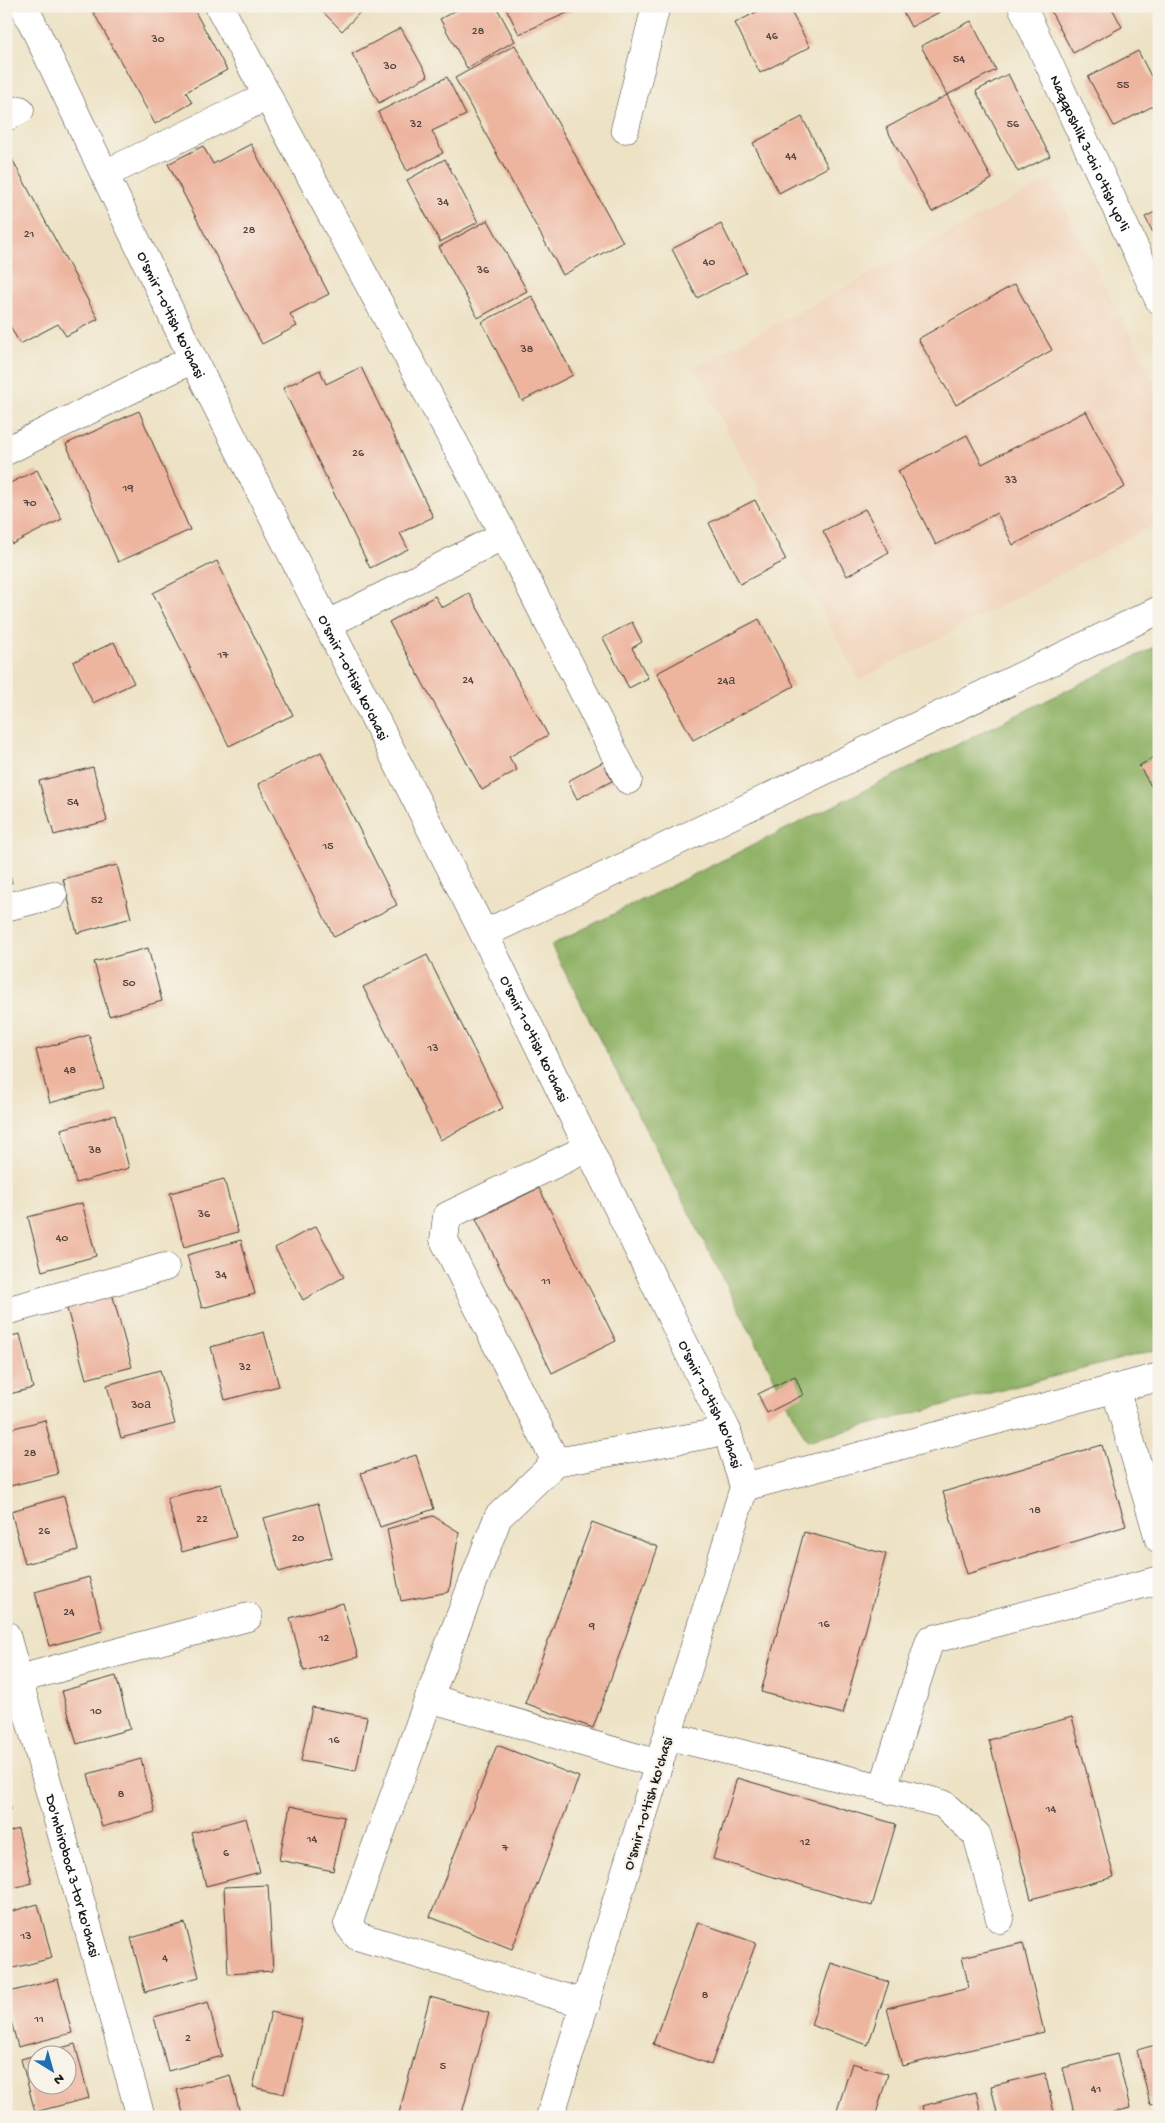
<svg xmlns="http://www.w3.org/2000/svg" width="1165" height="2123" viewBox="0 0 1165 2123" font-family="'Gochi Hand',sans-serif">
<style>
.built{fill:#f1d5bd}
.forest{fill:#90b266;stroke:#566741}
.building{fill:#edb49e;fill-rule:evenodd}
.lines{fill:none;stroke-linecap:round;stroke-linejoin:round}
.minor-casing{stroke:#3b3a35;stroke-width:29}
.minor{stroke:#fff;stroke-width:28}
.labels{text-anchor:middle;stroke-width:4.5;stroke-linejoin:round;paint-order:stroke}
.number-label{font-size:12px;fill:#50423c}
.street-label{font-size:15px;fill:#1c1c1c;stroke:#f7f3e8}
</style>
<rect width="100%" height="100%" fill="#f7f3e8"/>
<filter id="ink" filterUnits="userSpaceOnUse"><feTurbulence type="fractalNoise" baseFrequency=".02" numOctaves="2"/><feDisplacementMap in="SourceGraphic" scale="10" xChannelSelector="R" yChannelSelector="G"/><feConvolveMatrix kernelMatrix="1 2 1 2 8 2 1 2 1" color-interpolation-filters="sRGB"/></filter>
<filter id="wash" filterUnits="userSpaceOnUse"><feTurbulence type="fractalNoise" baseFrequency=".0096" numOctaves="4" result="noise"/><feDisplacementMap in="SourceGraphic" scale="20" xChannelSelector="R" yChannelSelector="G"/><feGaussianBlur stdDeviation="1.12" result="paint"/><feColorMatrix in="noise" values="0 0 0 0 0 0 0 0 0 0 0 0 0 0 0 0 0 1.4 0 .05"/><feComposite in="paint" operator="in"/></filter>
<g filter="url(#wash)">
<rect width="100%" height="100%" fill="#ede2c4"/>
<path class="built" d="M1049,180l110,209v133l-300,158 -165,-313z"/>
<path class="forest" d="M1159,645v704l-352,92 -256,-496z"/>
<g id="blocks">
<path class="building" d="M90,6h102l35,64 -41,22 6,11 -37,21z
M317,6h49l-24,25z
M464,6h32l19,35 -48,27 -27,-49z
M505,6h78l-64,28z
M768,6h20l22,41 -50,26 -25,-50z
M900,6h51l-40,21z
M1048,6h63l11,21 -49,26z
M971,21l25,49 -49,25 -26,-49z
M401,28l27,48 -49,27 -27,-49z
M515,45l108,197 -60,33 -108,-197z
M1138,51l21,41v11l-45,23 -26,-49z
M1008,74l42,82 -32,16 -42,-81z
M447,77l19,38 -34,16 11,22 -36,18 -29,-59z
M947,95l45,84 -60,33 -46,-84z
M802,117l26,50 -49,26 -26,-50z
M251,144l78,150 -39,20 7,12 -35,18 -94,-180 35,-18 10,18z
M6,148l92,171 -32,17 -8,-12 -38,20 -14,-25z
M445,159l33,63 -38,20 -33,-62z
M1159,210v34l-14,-27z
M488,220l39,71 -49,27 -39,-71z
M721,224l25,49 -49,25 -25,-49z
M1015,284l37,66 -96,55 -38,-66z
M532,296l41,79 -51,26 -40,-79z
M361,367l72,150 -33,16 8,16 -38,19 -87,-180 37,-18 6,14z
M139,411l51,119 -72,32 -52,-118z
M1086,411l39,76 -112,58 -16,-32 -61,32 -38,-74 69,-36 15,29z
M37,470l25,49 -50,25 -6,-11v-48z
M755,500l31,60 -46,24 -31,-61z
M865,509l24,43 -42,24 -24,-45z
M217,561l76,154 -64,31 -76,-153z
M469,593l79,142 -39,22 8,13 -35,20 -93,-168 46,-26 7,12z
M759,619l35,67 -101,54 -36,-67z
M632,622l10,20 -10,6 16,30 -19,10 -26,-50z
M114,642l20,41 -41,20 -20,-41z
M321,752l76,153 -63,32 -76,-153z
M1159,754v45l-20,-33z
M603,762l9,19 -35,18 -9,-18z
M93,767l14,54 -53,14 -15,-54z
M7,864l5,19 -6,1v-19z
M117,865l14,53 -54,15 -14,-54z
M148,948l14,53 -53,15 -15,-54z
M427,955l76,153 -63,32 -77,-153z
M89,1035l15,53 -54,15 -14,-53z
M115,1115l14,53 -53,15 -15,-54z
M224,1179l14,53 -54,15 -14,-54z
M539,1188l77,153 -64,32 -76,-154z
M82,1203l14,53 -54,15 -14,-54z
M316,1226l28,51 -41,23 -28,-52z
M241,1240l14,54 -53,14 -15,-53z
M112,1293l20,74 -46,12 -20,-74z
M264,1332l15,54 -54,14 -14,-53z
M20,1334l13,54 -27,7v-58z
M160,1370l15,54 -54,14 -14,-53z
M795,1376l8,19 -36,18 -9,-19z
M45,1420l13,54 -52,13v-57z
M1102,1445l24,81 -159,48 -24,-82z
M416,1455l18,54 -54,18 -19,-54z
M221,1484l15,53 -54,15 -15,-54z
M64,1496l14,54 -53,14 -14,-53z
M318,1503l14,54 -53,15 -15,-54z
M433,1516l26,16 -10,60 -48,9 -14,-72z
M592,1522l66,25 -65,181 -68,-25z
M804,1532l82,22 -43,160 -82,-22z
M89,1577l14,54 -54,15 -14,-54z
M343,1603l15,54 -54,14 -14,-53z
M116,1676l14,53 -53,15 -15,-53z
M312,1707l55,10 -11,54 -55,-10z
M1072,1717l42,160 -83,22 -42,-159z
M497,1745l82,32 -67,172 -82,-32z
M141,1759l14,53 -53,15 -14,-53z
M737,1778l159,46 -24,82 -159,-47z
M6,1791l5,18 -5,1z
M290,1806l54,11 -11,54 -54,-11z
M246,1818l14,54 -54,14 -14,-53z
M18,1829l14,54 -26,7v-57z
M268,1885l5,86 -45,3 -4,-87z
M38,1904l14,54 -46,12v-57z
M698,1922l58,21 -45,122 -58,-21z
M185,1923l14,54 -54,15 -14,-54z
M1023,1943l21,89 -142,34 -15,-58 82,-20 -7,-31z
M831,1963l58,19 -21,63 -57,-20z
M58,1979l14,54 -54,14 -12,-45v-9z
M430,1997l59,16 -28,104h-63z
M208,2002l14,54 -54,15 -14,-54z
M271,2012l31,7 -18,75 -31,-7z
M75,2044l14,54 -54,14 -14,-53zM38,2056h30v30h-30z
M1159,2044v58l-9,2 -13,-54z
M1117,2054l13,54 -35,9h-20l-12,-49z
M852,2063l36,11 -13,43h-40z
M1045,2073l10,44h-57l-7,-31z
M230,2075l11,42h-57l-7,-27z
M976,2092l6,25h-57l-3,-11z
M93,2111l1,6h-19v-1z"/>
</g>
</g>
<g filter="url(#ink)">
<use href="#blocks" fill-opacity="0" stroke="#3b3a35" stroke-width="1"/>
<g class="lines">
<g class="minor-casing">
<g id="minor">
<path id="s1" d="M24,6l169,353 291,575 243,497 17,56 -194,630"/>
<path d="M219,6l285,529"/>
<path id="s2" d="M1022,6l137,294"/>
<path d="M6,117l14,-7"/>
<path d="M625,129l31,-123"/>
<path d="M105,174l163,-78"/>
<path d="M6,451l187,-92"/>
<path d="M328,624l176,-89 124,245"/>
<path d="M6,907l47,-12"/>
<path d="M484,934l675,-324"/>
<path d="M6,1311l159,-44"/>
<path d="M1115,1388l44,151"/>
<path d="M556,1462l-112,-222 3,-24 141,-68"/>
<path d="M744,1487l415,-110"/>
<path id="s3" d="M6,1635l135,482"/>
<path d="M19,1679l229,-62"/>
<path d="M429,1698l69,-181 58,-55 171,-31"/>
<path d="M668,1736l215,52 60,16 34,31 23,84"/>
<path d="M883,1788l47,-148 229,-60"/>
<path d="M586,2004l-229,-68 -9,-12 81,-226 230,66"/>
</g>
</g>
<use href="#minor" class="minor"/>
</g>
</g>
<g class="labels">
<g class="number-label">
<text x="478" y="34">28</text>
<text x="772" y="39">46</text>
<text x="158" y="42">30</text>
<text x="959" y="62">54</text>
<text x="390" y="69">30</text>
<text x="1123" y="88">55</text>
<text x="416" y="127">32</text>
<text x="1013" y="127">56</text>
<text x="791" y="159">44</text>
<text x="443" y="205">34</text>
<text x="249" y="233">28</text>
<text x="29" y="237">21</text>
<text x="709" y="265">40</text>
<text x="483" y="273">36</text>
<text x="527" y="352">38</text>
<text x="358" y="456">26</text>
<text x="1011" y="483">33</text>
<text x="128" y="491">19</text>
<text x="30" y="506">70</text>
<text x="223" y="658">17</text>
<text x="468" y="683">24</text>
<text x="726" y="684">24а</text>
<text x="73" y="805">54</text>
<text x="328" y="849">15</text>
<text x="97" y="903">52</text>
<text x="129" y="986">50</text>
<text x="433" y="1051">13</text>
<text x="70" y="1073">48</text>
<text x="95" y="1153">38</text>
<text x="204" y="1217">36</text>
<text x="62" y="1241">40</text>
<text x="221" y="1278">34</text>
<text x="546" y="1284">11</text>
<text x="245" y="1370">32</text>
<text x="141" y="1408">30а</text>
<text x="30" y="1456">28</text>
<text x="1035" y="1513">18</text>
<text x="202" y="1522">22</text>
<text x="44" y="1534">26</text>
<text x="298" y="1541">20</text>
<text x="69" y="1615">24</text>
<text x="824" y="1627">16</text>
<text x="592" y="1629">9</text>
<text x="324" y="1641">12</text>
<text x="96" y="1714">10</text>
<text x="334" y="1743">16</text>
<text x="121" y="1797">8</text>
<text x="1051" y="1812">14</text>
<text x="312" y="1842">14</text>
<text x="805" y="1845">12</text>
<text x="505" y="1851">7</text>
<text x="226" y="1856">6</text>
<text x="26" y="1939">13</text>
<text x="165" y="1961">4</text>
<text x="705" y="1998">8</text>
<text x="39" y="2022">11</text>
<text x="188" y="2041">2</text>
<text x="443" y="2069">5</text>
<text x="1096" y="2092">41</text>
</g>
<g class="street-label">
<text dy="5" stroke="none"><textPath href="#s2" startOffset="162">Naqqoshlik 3-chi o'tish yo'li</textPath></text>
<text dy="5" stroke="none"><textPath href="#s1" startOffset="342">O'smir 1-o'tish ko'chasi</textPath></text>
<text dy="5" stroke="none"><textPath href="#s1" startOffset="748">O'smir 1-o'tish ko'chasi</textPath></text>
<text dy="5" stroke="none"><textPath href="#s1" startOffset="1152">O'smir 1-o'tish ko'chasi</textPath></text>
<text dy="5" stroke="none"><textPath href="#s1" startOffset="1558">O'smir 1-o'tish ko'chasi</textPath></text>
<text transform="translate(647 1803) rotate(-73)" y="5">O'smir 1-o'tish ko'chasi</text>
<text dy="5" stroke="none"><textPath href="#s3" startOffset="250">Do'mbirobod 3-tor ko'chasi</textPath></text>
</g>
</g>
<rect width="1165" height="2123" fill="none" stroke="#f7f3e8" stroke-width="25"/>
<g transform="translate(52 2070) rotate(143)"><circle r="24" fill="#f7f3e8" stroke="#9f9d96"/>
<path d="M0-4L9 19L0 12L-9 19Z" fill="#1f6fb2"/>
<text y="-8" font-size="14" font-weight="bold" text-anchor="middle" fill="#1c1c1c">N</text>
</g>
</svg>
